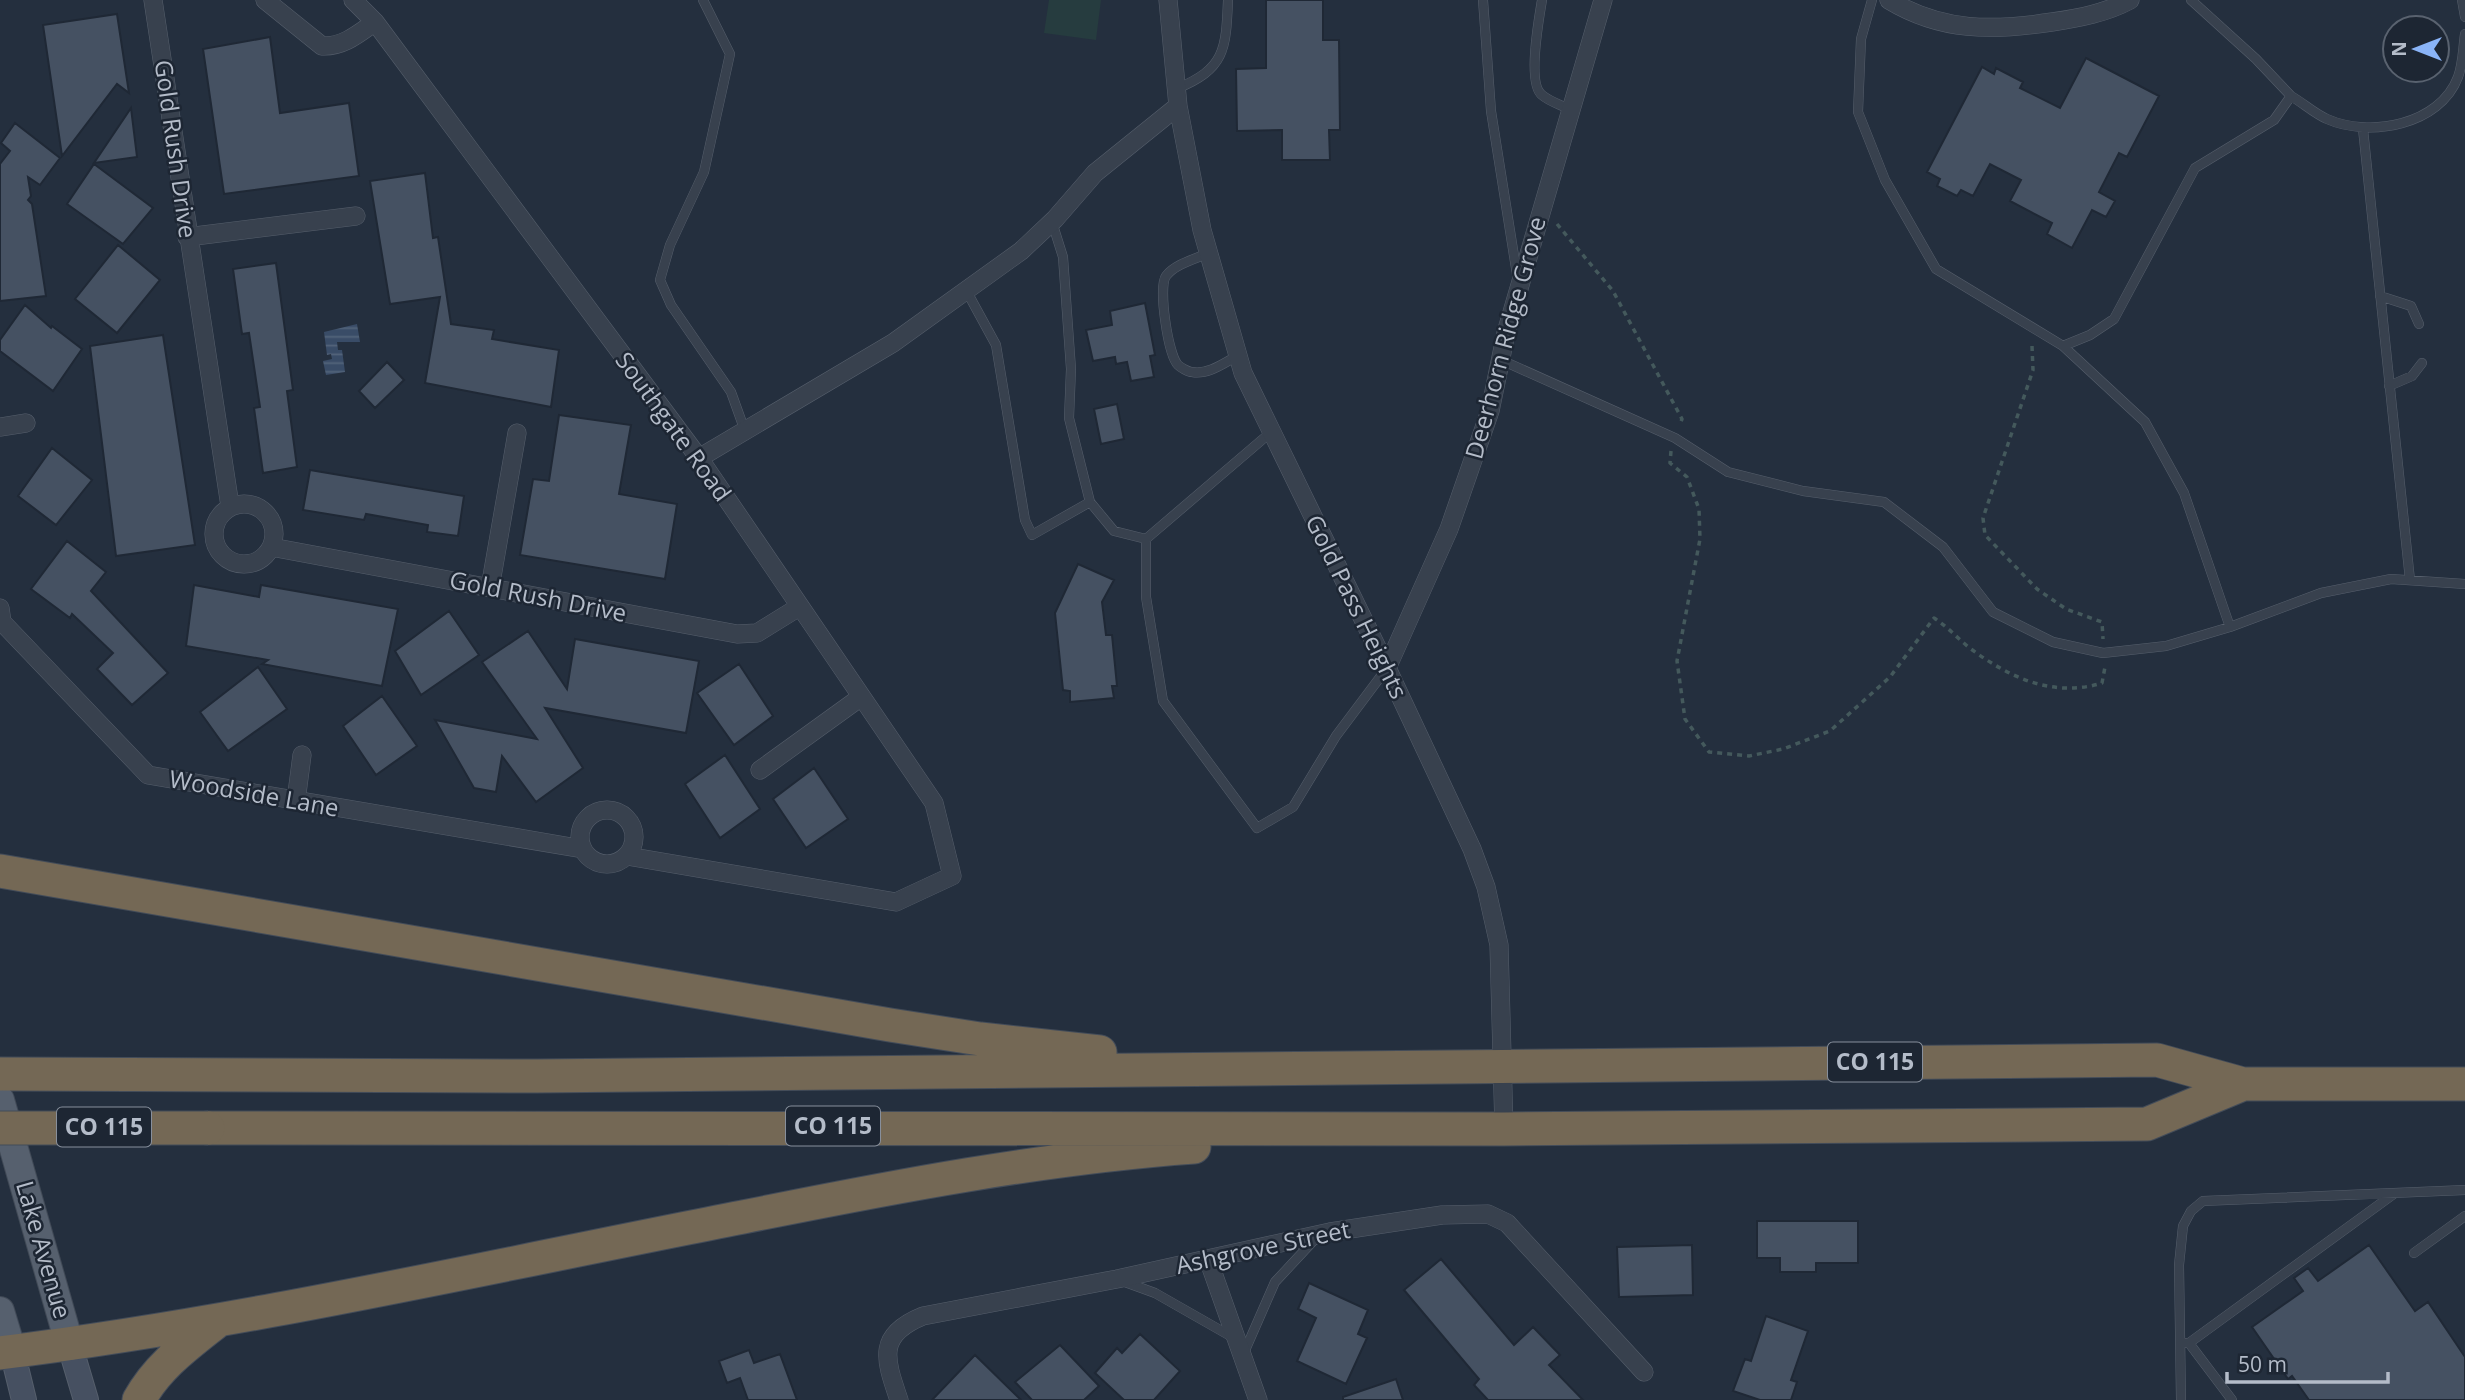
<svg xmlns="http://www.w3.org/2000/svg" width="2465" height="1400" viewBox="0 0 2465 1400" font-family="'Open Sans',sans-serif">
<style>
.garden{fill:#263c3f}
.water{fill:url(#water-rules)}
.building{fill:#455162;stroke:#1f2835;stroke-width:2}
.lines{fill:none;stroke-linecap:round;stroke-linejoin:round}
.lane-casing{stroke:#565f6c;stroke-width:10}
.street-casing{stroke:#565f6c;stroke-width:19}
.secondary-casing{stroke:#565f6c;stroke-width:26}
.primary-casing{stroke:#414a57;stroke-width:30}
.highway-casing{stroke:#434c59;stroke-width:35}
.path{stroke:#44595c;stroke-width:3.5;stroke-dasharray:5 5;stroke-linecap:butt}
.lane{stroke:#38414e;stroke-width:9}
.street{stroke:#38414e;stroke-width:18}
.secondary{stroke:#465061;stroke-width:24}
.primary{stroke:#56606e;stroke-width:28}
.highway{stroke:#746855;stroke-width:33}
.highway-bridge-casing{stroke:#434c59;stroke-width:35;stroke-linecap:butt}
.highway-bridge{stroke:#746855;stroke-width:33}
.labels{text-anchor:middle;stroke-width:5;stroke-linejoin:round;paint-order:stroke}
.shield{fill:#1d2633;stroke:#878f9c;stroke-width:2}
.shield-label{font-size:23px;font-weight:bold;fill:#b4bcc9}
.street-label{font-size:24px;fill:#b4bcc9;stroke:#1d2633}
</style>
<defs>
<pattern id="water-rules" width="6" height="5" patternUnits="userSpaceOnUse" patternTransform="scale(1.75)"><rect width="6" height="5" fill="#394c67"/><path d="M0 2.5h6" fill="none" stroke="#53647b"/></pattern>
</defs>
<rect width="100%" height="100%" fill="#242f3e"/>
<path class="garden" d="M1049,0h52l-5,40 -52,-7z"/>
<path class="water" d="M357,324l3,18h-23l1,8h4l3,22 -19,3 -3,-14 9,-2 -1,-5 -4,1 -3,-23z"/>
<path class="building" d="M1266,0h57v40h16l1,90h-11l1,30h-48v-30l-45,1 -1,-62 30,-1z
M117,14l12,79 -12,-9 -55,72 -19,-131z
M270,37l10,76 69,-10 10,73 -135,18 -21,-145z
M2086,58l73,38 -32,61 -8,-4 -20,39 16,9 -9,16 -14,-7 -20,38 -25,-14 5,-11 -42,-22 11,-21 -31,-16 -17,32 -12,-6 -4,6 -20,-10 3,-7 -13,-7 55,-105 12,7 2,-6 27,14 -3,6 40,20z
M131,108l6,49 -43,6z
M15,123l45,35 -20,27 -12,-8 3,19 -3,4 4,4 14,92 -46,5v-137l10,-13 -9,-8z
M94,164l59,44 -30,36 -56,-40z
M425,173l8,65 5,-1 13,87 43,6 -2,9 67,11 -8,57 -126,-24 15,-86 -50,7 -20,-123z
M118,245l42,35 -43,53 -42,-34z
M276,263l17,127 -6,1 10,76 -34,6 -9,-65 6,-1 -11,-74 -7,1 -9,-65z
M1145,303l10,52 -5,1 4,21 -23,4 -4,-19 -11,2 -1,-7 -22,4 -7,-31 26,-5 -2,-14z
M25,305l26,23 1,-2 30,23 -29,42 -53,-40v-11z
M163,335l32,210 -79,11 -26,-210z
M387,362l17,18 -29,28 -16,-17z
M1117,404l7,35 -23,5 -7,-35z
M559,415l72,10 -12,69 58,10 -12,75 -145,-24 13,-76 16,2z
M52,448l40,32 -36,45 -38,-29z
M310,470l154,26 -6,40 -31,-4 1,-7 -62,-11 -2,6 -61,-10z
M67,541l39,31 -15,19 77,82 -36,32 -35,-36 16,-16 -41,-39 -2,4 -39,-29z
M1078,564l36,16 -12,22 4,33h6l5,51h-5l2,12 -44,4v-11l-7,-1 -8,-77z
M194,585l65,12 2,-12 137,24 -16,77 -120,-22 6,-4 -82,-14z
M449,611l30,44 -58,40 -26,-44z
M528,631l39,58 8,-50 124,22 -13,72 -141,-25 38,60 -47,34 -34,-46 -6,36 -22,-4 -39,-68 102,19 -55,-77z
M739,664l34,52 -39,29 -37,-52z
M258,667l29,42 -59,42 -28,-39z
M382,696l35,50 -41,29 -33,-49z
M725,755l35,54 -40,29 -35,-54z
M814,768l34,51 -42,29 -33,-49z
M1757,1221h101v42h-42v9h-36v-14h-23z
M1692,1245l1,50 -74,2 -2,-50z
M2369,1245l46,66 13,-9 37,55v43h-156l-17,-24 -4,3 -36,-52 51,-36 -9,-13 14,-10 10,13z
M1441,1259l73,86 19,-18 27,28 -11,10 34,35h-95l-14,-15 5,-6 -75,-89z
M1309,1283l59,27 -10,24 9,4 -21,46 -49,-23 19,-43 -18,-9z
M1766,1316l42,15 -17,49 6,2 -6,18h-31l-27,-9 12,-32 6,2z
M1140,1334l40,37 -26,29h-30l-29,-27 22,-25 5,5z
M1060,1345l39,41 -15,14h-52l-17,-18z
M749,1350l5,13 26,-9 17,46h-49l-8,-22 -13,5 -8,-22z
M975,1355l46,45h-89z
M1396,1379l7,21h-60v-3z"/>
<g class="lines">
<g class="lane-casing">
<path id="lane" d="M703,0l27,54 -26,118 -34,73 -10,35 11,25 60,87 14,39
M1483,0l8,111 27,170
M1542,0c-3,18 -15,84 0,95 8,7 20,10 29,15
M1872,0l-11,39 -3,73 27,68 51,89 127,77 27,-11 24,-16 81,-151 79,-48 17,-24 -35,-37 -65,-59
M2462,0l3,17
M1176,89c49,-20 50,-39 52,-89
M2291,96c12,7 24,18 36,23 43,19 113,6 131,-42 5,-13 5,-30 7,-43
M2363,129l47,451
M1209,253c-14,6 -34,11 -43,23 -8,11 2,79 12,89 2,2 10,7 14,7 16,3 32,-9 45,-16
M966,290l30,55 29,175 7,15 58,-33 -21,-84 2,-49 -8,-112 -11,-35
M2380,296l31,10 8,18
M2063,346l82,76 39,71 46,134
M1501,360l174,78 53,34 75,19 81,11 59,45 50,65 60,30 50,11 63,-7 64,-19 91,-34 70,-14 74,5
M2389,386l23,-10 10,-13
M1090,502l24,29 32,8 124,-106
M1146,539v58l17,104 94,127 36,-21 43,-71 51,-68
M2414,1253l51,-37
M1122,1281l33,12 79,45
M2185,1343h4l43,57
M2189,1343l206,-150
M1243,1355l32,-73 41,-44
M2181,1400l-2,-135 4,-39 8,-15 12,-10 262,-11"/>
</g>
<g class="street-casing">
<path id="street" d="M153,0l77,506
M265,0l57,46c21,1 36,-12 53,-24
M353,0l22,22 324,436 235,345 18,73 -56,26 -269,-46
M1168,0l10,106 24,124 41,143 144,295 85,181 14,38 13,58 5,184
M1889,0c53,32 104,31 163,22 27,-4 54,-9 78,-22
M187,237l169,-21
M0,427l26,-4
M699,458l194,-115 128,-92 34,-32 40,-46 83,-67
M214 534a30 30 0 1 1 60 0a30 30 0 1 1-60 0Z
M271,547l466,87 20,-1 42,-26
M490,588l27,-155
M0,608l2,14 146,153 435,74
M1387,668l62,-139 41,-118 16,-78 97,-333
M760,770l101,-73
M296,801l6,-46
M580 837a27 27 0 1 1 54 0a27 27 0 1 1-54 0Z
M1208,1259l50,141
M899,1400c-14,-41 -23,-65 24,-84l194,-37 213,-47 112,-17 46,-1 19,9 137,149"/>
</g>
<g class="secondary-casing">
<path id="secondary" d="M70,1346l16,54
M12,1351l12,49"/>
</g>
<g class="primary-casing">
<path id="primary" d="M0,1100l70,246
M0,1311l12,40"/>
</g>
<g class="highway-casing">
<path id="highway" d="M0,871l890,154 90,14 120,13
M0,1074l537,2 1620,-16 86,24h222
M208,1128l1296,1 643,-5 96,-40
M0,1353c249,-31 496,-88 743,-136 149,-30 299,-59 451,-70
M139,1400c18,-33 47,-54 76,-77"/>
</g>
<path class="path" d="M1557,224l56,67 69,128 -2,5
M2032,346l1,24 -50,148 2,17 52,54 29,20 36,13 1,17
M1671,451l-1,12 17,14 12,32 1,30 -23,122 8,58 24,33 40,4 34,-7 47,-18 60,-54 44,-59c14,9 24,21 37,31 39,29 83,49 131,34l3,-16"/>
<use href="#lane" class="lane"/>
<use href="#street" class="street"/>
<use href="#secondary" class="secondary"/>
<use href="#primary" class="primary"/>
<use href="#highway" class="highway"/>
<g class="highway-bridge-casing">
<path id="highway-bridge" d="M0,1128h208"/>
</g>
<use href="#highway-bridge" class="highway-bridge"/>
</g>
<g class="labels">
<g class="shield">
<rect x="1828" y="1042.5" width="94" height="39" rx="5"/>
<rect x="786" y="1106.5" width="94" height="39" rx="5"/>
<rect x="57" y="1107.5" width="94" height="39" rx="5"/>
</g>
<g class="shield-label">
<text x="1875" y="1070">CO 115</text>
<text x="833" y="1134">CO 115</text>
<text x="104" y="1135">CO 115</text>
</g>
<g class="street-label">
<text transform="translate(175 149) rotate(82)" y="8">Gold Rush Drive</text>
<text transform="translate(1506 338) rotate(-75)" y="8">Deerhorn Ridge Grove</text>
<text transform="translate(673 427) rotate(54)" y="8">Southgate Road</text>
<text transform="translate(538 597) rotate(11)" y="8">Gold Rush Drive</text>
<text transform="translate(1356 607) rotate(64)" y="8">Gold Pass Heights</text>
<text transform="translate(254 794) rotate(10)" y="8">Woodside Lane</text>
<text transform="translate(1263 1248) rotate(-12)" y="8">Ashgrove Street</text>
<text transform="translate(43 1250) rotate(74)" y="8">Lake Avenue</text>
</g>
</g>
<g transform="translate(2416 49) rotate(270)"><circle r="33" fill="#1d2633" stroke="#59626f" stroke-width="2"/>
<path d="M0-5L12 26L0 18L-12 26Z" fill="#8ab4f8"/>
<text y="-10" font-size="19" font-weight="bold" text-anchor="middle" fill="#b4bcc9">N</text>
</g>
<path d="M2227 1372v10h161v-10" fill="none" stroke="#b4bcc9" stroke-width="3.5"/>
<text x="2238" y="1372" font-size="21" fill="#b4bcc9" stroke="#1d2633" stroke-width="5" paint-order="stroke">50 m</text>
</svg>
